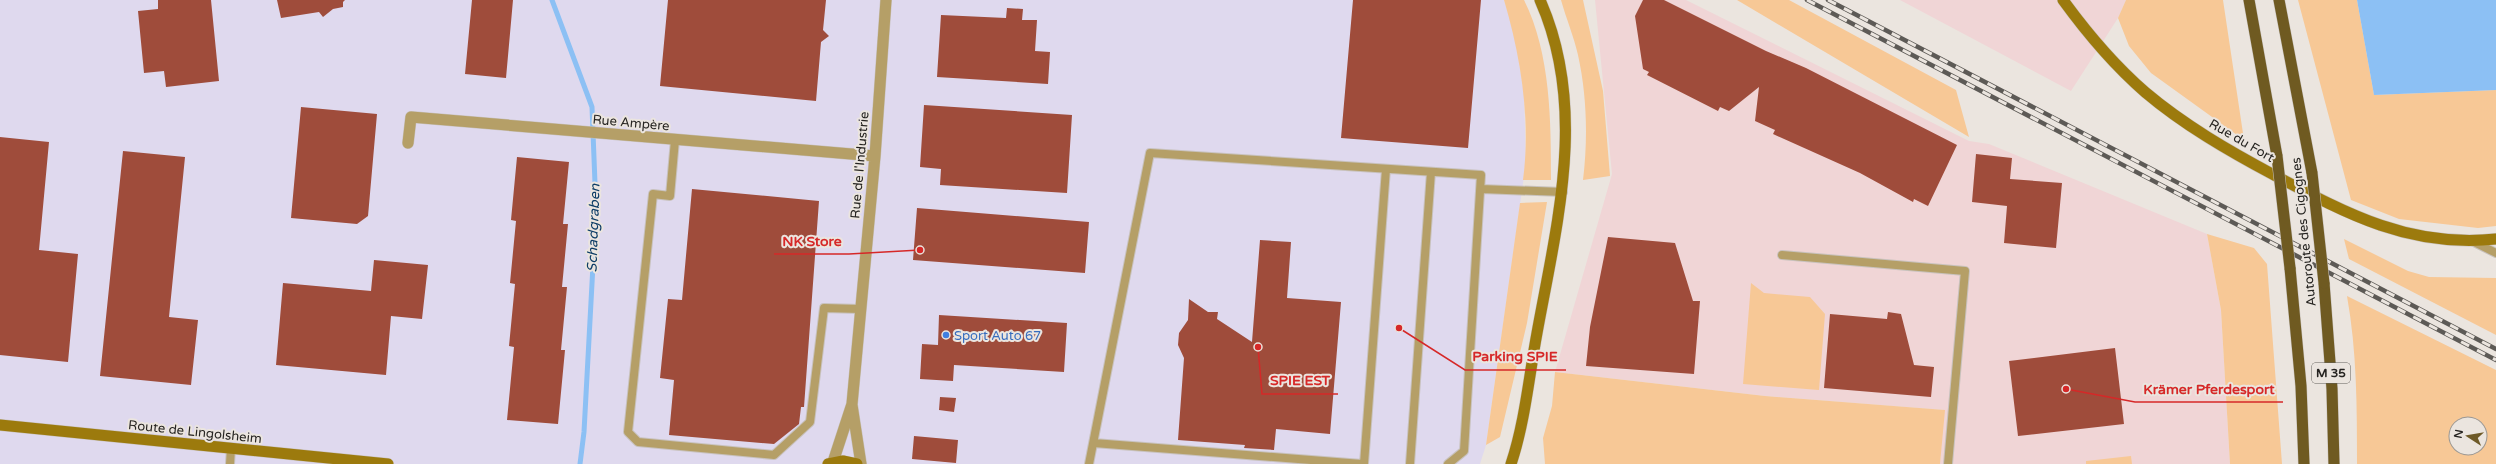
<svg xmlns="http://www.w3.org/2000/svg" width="2496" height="464" viewBox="0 0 2496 464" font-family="'Varela Round',sans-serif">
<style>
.commercial{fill:#f0d5d6}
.industrial{fill:#dfd9ee}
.green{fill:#f7c896;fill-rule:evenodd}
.water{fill:#8cc0f4}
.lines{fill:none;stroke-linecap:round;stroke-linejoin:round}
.stream{stroke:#8cc0f4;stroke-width:5}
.building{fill:#9f4c3b}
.service-casing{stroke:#c8c2bd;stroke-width:10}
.minor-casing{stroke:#c8c2bd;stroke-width:12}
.secondary-casing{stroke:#c8c2bd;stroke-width:12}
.trunk-casing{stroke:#c8c2bd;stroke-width:12}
.service{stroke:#b59f67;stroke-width:8}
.minor{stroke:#b59f67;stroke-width:11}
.secondary{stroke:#9c7a0d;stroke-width:11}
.trunk{stroke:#6f5a21;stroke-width:11}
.rail-casing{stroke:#5d5a56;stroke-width:4.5}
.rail{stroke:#ebe5df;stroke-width:3;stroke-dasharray:9;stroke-linecap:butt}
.trunk-bridge-casing{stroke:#c8c2bd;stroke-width:12;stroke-linecap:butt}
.trunk-bridge{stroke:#6f5a21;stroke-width:11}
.shop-dot{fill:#3f7fe0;stroke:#ebe5df;stroke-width:1.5}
.labels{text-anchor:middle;stroke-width:4;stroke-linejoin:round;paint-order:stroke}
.shield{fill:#ebe5df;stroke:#615e5a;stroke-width:1}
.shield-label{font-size:12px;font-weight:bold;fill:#262421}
.street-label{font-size:13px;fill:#262421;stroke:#ebe5df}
.shop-label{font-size:13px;fill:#366cbe;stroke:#ebe5df;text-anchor:start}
.water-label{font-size:14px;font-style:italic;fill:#0d3d66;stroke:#ebe5df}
.leader{fill:none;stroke:#d62828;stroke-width:1.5}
.callout-dot{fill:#d62828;stroke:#ebe5df;stroke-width:1.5}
.callout-label{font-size:14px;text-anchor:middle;font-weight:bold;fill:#d62828;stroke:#ebe5df;stroke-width:4;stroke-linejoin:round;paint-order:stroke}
</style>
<rect width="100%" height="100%" fill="#ebe5df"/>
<path class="commercial" d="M1595,0h91l283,141 20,3 218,90 14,76 9,154h-290l4,-54 -179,-14 -210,-24 57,-198z
M1900,0h226l-8,18 -47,73z"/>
<path class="industrial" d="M0,0h1504l11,35 9,59 2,68 -40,283 -6,19h-1480z"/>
<path class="green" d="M1504,0h20c27,54 27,122 27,180h-28c8,-59 -2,-123 -19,-180z
M1561,0h22l20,91 7,85 -27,4c5,-41 4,-84 -5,-125 -4,-18 -12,-37 -17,-55z
M1737,0h52l167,90 13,47z
M2126,0h97l21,140 -93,-67 -22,-27 -11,-28z
M2298,0h59l17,95 122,-5v136l-18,2 -79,-9 -48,-19z
M1547,202l-20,121 -27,114 -14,8 34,-242z
M2207,234l47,14 13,16 15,200h-52l-9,-154z
M2344,239l64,32 21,6 67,1v57l-147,-76z
M1751,283l13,10 46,4 15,17 -6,76 -76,-6z
M2347,296l149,74v94h-139c0,-57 0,-112 -10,-168zM2456,424h24v24h-24z
M1555,372l210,24 180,14 -5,54h-395l-2,-26 9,-32z
M2131,456l1,8h-46v-3z"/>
<path class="water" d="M2357,0h139v90l-122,5z"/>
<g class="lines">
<path class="stream" d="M552,0l40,107 4,102 -12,223 -4,32"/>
</g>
<path class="building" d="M158,0h53l8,81 -53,6 -2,-16 -20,2 -6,-62 20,-2z
M277,0h68l-2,2v5l-10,2 -10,8 -4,-5 -38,6z
M472,0h41l-7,78 -41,-4z
M668,0h158l-3,30 6,6 -8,6 -5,59 -156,-15z
M1353,0h128l-13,148 -127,-10z
M1643,0h21l102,51 40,17 151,77 -29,61 -14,-7 -1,3 -53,-29 -87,-39 2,-4 -20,-9 4,-34 -30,24 -9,-4 -2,4 -71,-36 2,-3 -6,-3 -8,-53z
M1007,8l16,1 -1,11h15l-2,31 15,1 -2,32 -111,-7 4,-62 65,3z
M924,105l148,10 -5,78 -127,-8 1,-16 -21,-2z
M301,107l76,7 -9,102 -11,8 -66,-6z
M0,137l49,5 -10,108 39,4 -10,108 -68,-7z
M123,151l62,6 -16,160 29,3 -7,65 -91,-9z
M1976,154l36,4 -2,21 52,4 -6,65 -52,-5 3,-37 -35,-4z
M517,157l52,5 -6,62h5l-6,63h5l-6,63h4l-7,74 -51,-4 7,-73 -5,-1 6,-62 -5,-1 6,-62 -5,-1z
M692,189l127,12 -15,206h-3l-2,17 -25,20 -105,-9 5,-55 -14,-2 8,-79 14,1z
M917,208l172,14 -4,51 -172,-13z
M1608,237l67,6 18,58h7l-6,73 -108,-8 4,-39z
M1260,240l31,2 -4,56 54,4 -11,132 -54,-5 -2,21 -30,-2 1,-3 -67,-5 6,-82 -6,-13 1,-12 9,-13 1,-21 19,13h10l-1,7 35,23z
M374,260l54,5 -6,54 -31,-3 -5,59 -110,-10 7,-82 88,8z
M1888,312l13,2 13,51 20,2 -3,30 -107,-9 6,-74 57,5z
M939,315l128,8 -3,49 -110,-7 -1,16 -33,-2 2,-35 16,1z
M2115,348l9,76 -106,12 -9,-75z
M940,397l16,1 -2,14 -15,-2z
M914,436l44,4 -2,23 -44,-4z"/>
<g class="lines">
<g class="service-casing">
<path id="service" d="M675,140l-5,56 -17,-2 -25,238 10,10 136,13 36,-33 14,-114 36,1
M1481,189l82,3
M2472,241l24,12
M1782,255l183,16 -17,193
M1094,443l268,21
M230,464l1,-16
M1089,464l61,-311 331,22 -17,276 -16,13
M1364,464l22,-295
M1410,464l21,-292"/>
</g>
<g class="minor-casing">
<path id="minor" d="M408,143l3,-26 464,39
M852,405l9,59
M833,462l19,-58 23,-248 11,-156"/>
</g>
<g class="secondary-casing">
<path id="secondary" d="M2063,0c24,33 51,65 82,92 39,33 84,59 129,83 73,39 136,73 222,64
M0,425l388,39
M828,464l15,-3 14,3
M1511,464c14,-42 18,-88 26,-131 20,-110 51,-225 3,-333"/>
</g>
<g class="trunk-casing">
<path id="trunk" d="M2249,0l28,156
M2279,0l33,173
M2290,268l11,118 3,78
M2324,283l8,106 2,75"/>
</g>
<use href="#service" class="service"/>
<use href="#minor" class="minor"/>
<use href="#secondary" class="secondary"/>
<use href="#trunk" class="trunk"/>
<g class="rail-casing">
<path id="rail" d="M1807,0l689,360
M1828,0l668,349"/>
</g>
<use href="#rail" class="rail"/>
<g class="trunk-bridge-casing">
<path id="trunk-bridge" d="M2277,156l13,112
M2312,173l12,110"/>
</g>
<use href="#trunk-bridge" class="trunk-bridge"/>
</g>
<circle class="shop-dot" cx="946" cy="335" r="4"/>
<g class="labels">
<rect class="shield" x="2312" y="363" width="38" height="20" rx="3"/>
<g class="shield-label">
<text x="2331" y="377">M 35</text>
</g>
<g class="street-label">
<text transform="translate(631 122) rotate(5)" y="5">Rue Ampère</text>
<text transform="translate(2242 140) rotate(30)" y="5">Rue du Fort</text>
<text transform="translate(859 165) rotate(-85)" y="5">Rue de l'Industrie</text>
<text transform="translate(2303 232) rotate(-96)" y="5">Autoroute des Cigognes</text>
<text transform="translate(195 431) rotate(6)" y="5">Route de Lingolsheim</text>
</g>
<g class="shop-label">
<text x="954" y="340">Sport Auto 67</text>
</g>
<g class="water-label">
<text transform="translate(593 228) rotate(-88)" y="5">Schadgraben</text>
</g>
</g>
<path class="leader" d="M920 250L849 254H774M1399 328L1465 370H1566M1258 347L1262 394H1338M2066 389L2135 402H2283"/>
<g class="callout-dot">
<circle cx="920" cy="250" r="4"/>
<circle cx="1399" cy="328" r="4"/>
<circle cx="1258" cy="347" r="4"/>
<circle cx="2066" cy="389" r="4"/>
</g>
<g class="callout-label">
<text x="812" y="246">NK Store</text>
<text x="1515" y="361">Parking SPIE</text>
<text x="1300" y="385">SPIE EST</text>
<text x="2209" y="394">Krämer Pferdesport</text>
</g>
<g transform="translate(2468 436) rotate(282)"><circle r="19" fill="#ebe5df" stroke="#9c9893"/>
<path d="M0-3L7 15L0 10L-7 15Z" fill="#6e5a28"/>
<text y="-6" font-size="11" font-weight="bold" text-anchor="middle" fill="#262421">N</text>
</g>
</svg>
